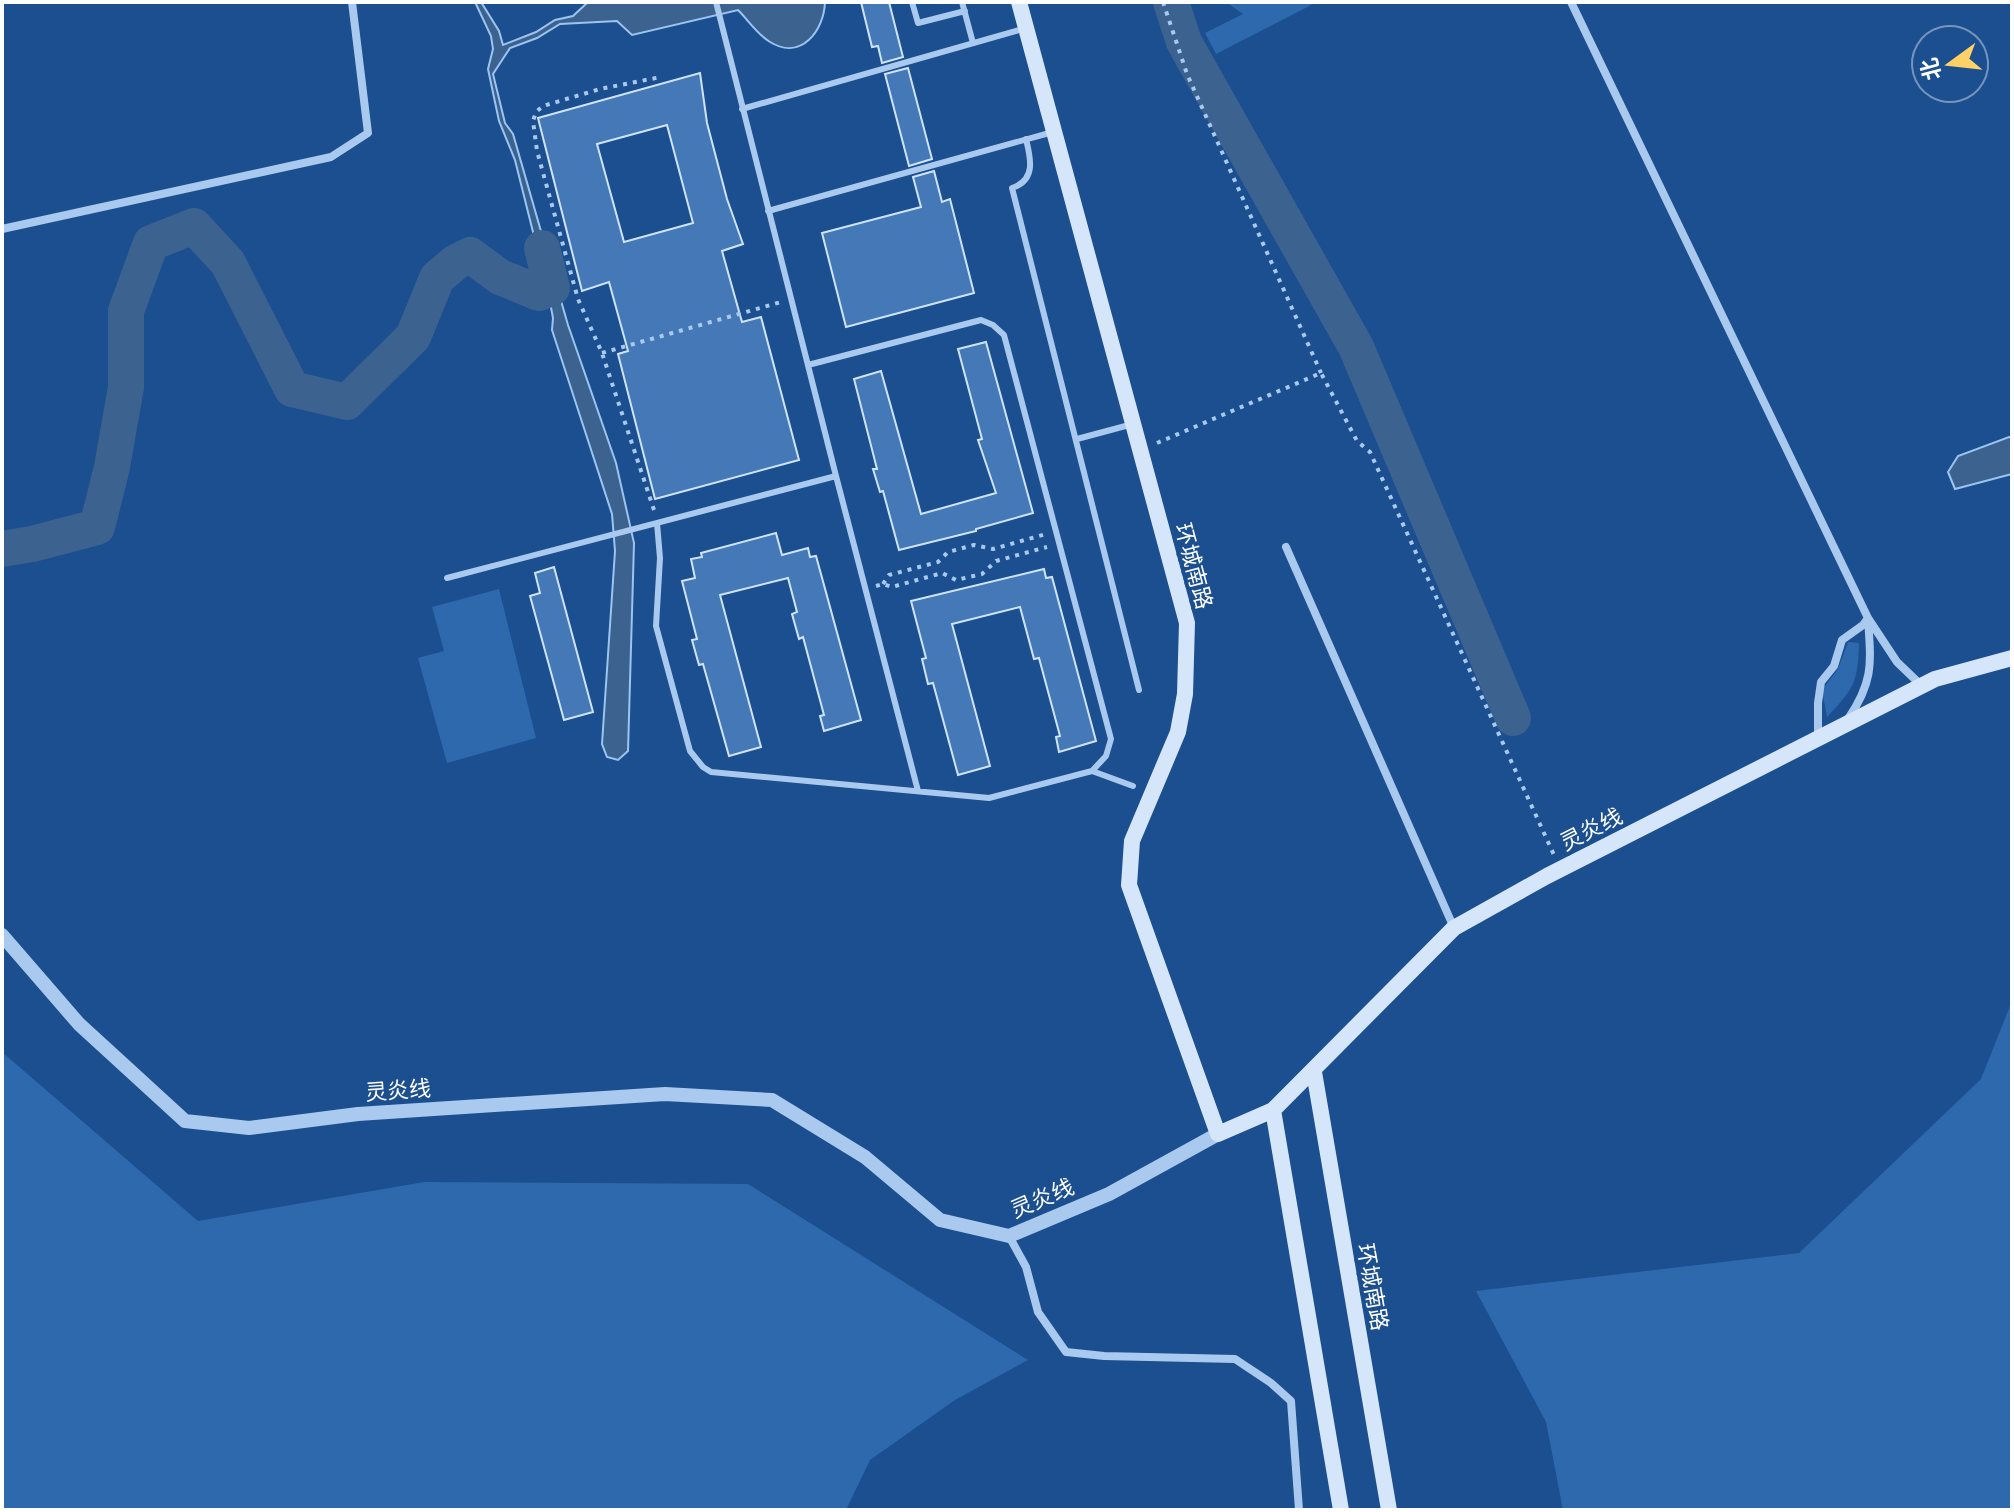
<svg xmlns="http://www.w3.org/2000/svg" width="2014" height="1512" viewBox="0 0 2014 1512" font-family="Barlow,'Noto Sans SC',sans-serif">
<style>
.green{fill:#2e69ad}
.water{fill:#3c6290;stroke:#9cc4f0;stroke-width:2}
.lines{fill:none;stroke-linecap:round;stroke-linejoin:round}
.river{stroke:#3c6290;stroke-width:36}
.building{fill:#4478b7;stroke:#cfe3fa;stroke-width:2;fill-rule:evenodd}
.path{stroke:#a9c9ee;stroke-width:4;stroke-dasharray:4 6;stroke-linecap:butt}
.service{stroke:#a9c9ee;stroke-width:6}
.minor{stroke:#a9c9ee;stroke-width:8}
.tertiary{stroke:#a9c9ee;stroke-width:14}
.secondary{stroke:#d6e6fa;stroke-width:16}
.labels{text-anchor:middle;stroke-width:8;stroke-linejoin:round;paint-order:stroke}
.street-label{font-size:22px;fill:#fff;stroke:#1b4f8f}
</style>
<rect width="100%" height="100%" fill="#1b4f8f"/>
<path class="green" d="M1226,2h91l-101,52 -11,-21 38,-19z
M499,589l37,149 -89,25 -29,-105 26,-7 -12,-44z
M1848,642l11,1c-1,39 -5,46 -32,74l-5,-27 16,-21z
M2012,1001v509h-449l-17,-88 -70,-131 323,-38 182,-174z
M2,1052l196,169 226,-39 324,2 280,176 -73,40 -85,60 -24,50h-844z"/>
<path class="water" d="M475,2h6l18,29 4,14 33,-13 19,-12 18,-4 15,-14h237c-1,29 -24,59 -55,40 -13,-8 -21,-21 -32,-32l-106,25 -15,-14 -57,3 -23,14 -27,10 -17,26 12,49 8,11 55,191 48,138 18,80 -6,208 -10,9 -11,-3 -5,-13 13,-193 -3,-37 -60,-184 1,-12 -4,-21 -12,-49 -22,-88 -16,-39 -11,-52 5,-20 -2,-13z
M2009,437l3,1v36l-57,15 -7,-17 10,-16z"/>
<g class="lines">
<path class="river" d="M1171,2l13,40 172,305 157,371
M2,549l30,-5 65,-17 15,-60 14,-80v-76l25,-68 43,-17 34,37 64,126 55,13 66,-65 24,-59 19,-16 14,-7 30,22 39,16 13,-5 -10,-40"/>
</g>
<path class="building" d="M861,2h28l14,55 -21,6 -4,-17 -6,1z
M908,68l24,91 -23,7 -24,-92z
M700,73l7,50 20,76 16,45 -21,7 20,71 19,-5 38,143 -144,39 -37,-145 10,-3 -19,-69 -27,9 -44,-173zM667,125l26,98 -69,19 -27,-98z
M934,171l8,31 8,-3 24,94 -128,34 -24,-94 99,-26 -8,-30z
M986,342l47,171 -57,16v2l-77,19 -16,-59 -3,1 -7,-23h4l-23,-90 27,-8 40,143 75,-21 -18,-53 4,-1 -24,-90z
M776,533l6,22 26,-7 2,9 6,-1 45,164 -37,11 -4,-15 4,-1 -21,-78 -4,2 -7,-25 5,-2 -9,-34 -68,17 41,152 -32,9 -26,-92 -4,1 -7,-25 5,-1 -15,-58 13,-3 -4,-19 11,-2 -1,-4z
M554,567l39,145 -29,8 -34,-124 10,-3 -5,-20z
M1044,569l2,9 6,-1 44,164 -37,11 -3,-15 4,-1 -21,-78 -5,1 -14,-52 -68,17 38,142 -32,9 -25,-92 -5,1 -6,-25 4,-1 -15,-57z"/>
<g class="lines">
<path class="path" d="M1163,2l24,72 134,299
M602,353l179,-51
M1157,443l164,-70 36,68 13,11 184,403
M654,510l-52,-157 -24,-54 -41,-148 -4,-30 3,-9 7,-6 57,-17 61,-12
M883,584l6,-9 49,-13 10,-10 26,-7 19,4 53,-15
M876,586l7,-2 9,3 50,-14 14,7 26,-6 14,-13 51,-14"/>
<path class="service" d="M912,2l6,21 47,-12
M962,2l11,41
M742,109l281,-80
M1026,139c5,20 10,41 -14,49l127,502
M768,211l285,-79
M808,365l173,-45 12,5 11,10 107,404 -5,17 -14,15
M1077,439l56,-15
M836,476l82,315
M657,523l3,35 -4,68 34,125 13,16 8,5 278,26 103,-27 41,15
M447,578l389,-102 -120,-474"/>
<path class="minor" d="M1571,2l297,616 29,44 25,24
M2,229l329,-72 37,-24 -16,-131
M1286,547l168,381
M1848,719c26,-38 23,-56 20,-100
M1818,737v-34l3,-21 13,-16 8,-26 21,-15 5,-7
M1009,1236l17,31 12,45 28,40 38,4 131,3 36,24 20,18 8,109"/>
<path class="tertiary" d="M2,935l77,89 106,97 64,7 109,-14 307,-20 107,6 93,57 75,63 69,16 100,-42 109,-60"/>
<path class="secondary" d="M1019,2l168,621 -2,71 -7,38 -46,109 -3,44 89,249 55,-24 181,-182 93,-52 388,-197 77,-21
M1314,1072l75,438
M1273,1110l68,400"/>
</g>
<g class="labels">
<g class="street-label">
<text transform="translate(1194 566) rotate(75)" y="8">环城南路</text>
<text transform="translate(1591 829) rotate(-27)" y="8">灵炎线</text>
<text transform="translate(398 1090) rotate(-4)" y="8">灵炎线</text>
<text transform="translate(1042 1198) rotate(-23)" y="8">灵炎线</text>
<text transform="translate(1373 1287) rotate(80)" y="8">环城南路</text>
</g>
</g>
<rect width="2014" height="1512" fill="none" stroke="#ffffff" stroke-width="8"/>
<g transform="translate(1950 64) rotate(255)"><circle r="38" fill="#1b4f8f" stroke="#7695bc" stroke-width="2"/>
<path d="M0-6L14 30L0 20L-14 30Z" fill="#ffd166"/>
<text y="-12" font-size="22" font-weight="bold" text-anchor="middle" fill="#ffffff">北</text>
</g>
</svg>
